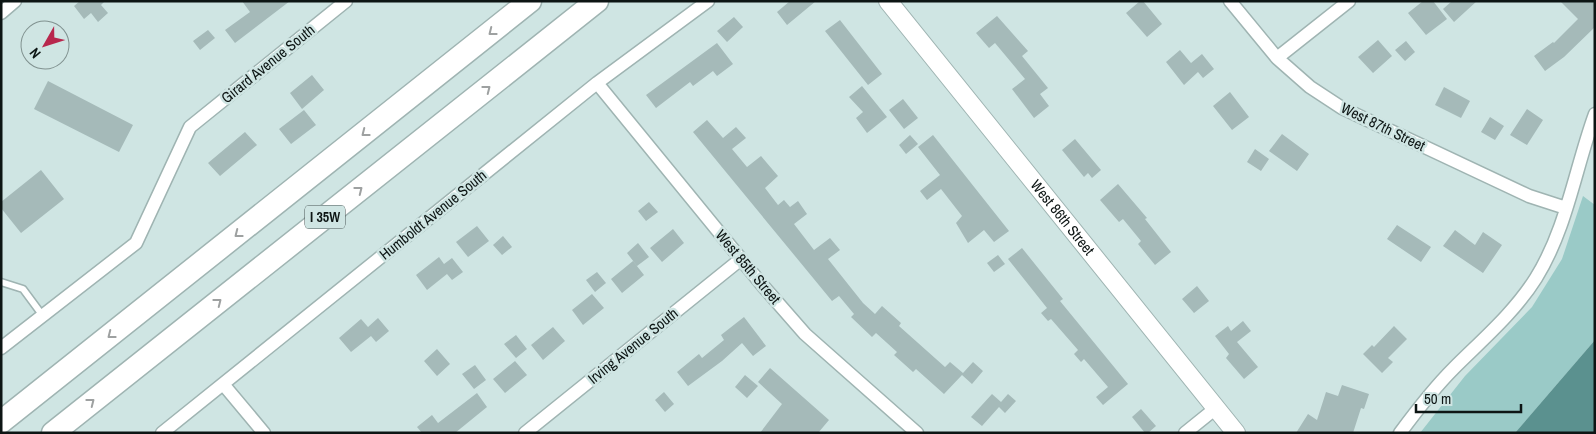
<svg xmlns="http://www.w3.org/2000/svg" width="1596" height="434" viewBox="0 0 1596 434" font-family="'Archivo Narrow',sans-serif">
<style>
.green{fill:#9acac7}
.water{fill:#5b918f}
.building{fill:#a5bab9}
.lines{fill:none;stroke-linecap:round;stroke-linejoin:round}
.lane-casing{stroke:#9fb4b2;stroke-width:9}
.street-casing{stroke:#9fb4b2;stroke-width:15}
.secondary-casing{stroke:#9fb4b2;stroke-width:20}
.highway-casing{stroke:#9fb4b2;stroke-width:25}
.lane{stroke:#fff;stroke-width:6}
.street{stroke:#fff;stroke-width:12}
.secondary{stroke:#fff;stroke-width:18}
.highway{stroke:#fff;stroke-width:22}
.oneway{stroke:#9ea1a1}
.labels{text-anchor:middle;stroke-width:5;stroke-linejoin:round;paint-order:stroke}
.shield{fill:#cfe5e3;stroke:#475352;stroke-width:1}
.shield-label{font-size:14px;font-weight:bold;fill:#0d1514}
.street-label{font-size:15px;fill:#0d1514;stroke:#cfe5e3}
</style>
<rect width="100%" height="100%" fill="#cfe5e3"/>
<path class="green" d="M1583,196l12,9v135l-80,93h-95l45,-57 67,-69 30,-48z"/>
<path class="water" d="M1595,340v93h-80z"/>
<path class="building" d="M80,1h25l-4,4 7,8 -10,9 -7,-9 -7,6 -10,-13z
M242,1h48l-55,42 -10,-13 25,-18z
M790,1h26l-29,24 -10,-13z
M1140,1h3l19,23 -15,13 -21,-24z
M1423,1h10l14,18 -21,16 -18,-22z
M1452,1h25l-23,21 -11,-13z
M1560,1h35v26l-31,30 -19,14 -11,-15 19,-14 1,1 24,-24z
M997,16l31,35 -6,5 26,32 -8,6 9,12 -15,12 -22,-29 13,-10 -30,-36 -6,5 -13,-15z
M734,17l9,10 -16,15 -10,-11z
M840,20l42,54 -14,11 -43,-54z
M208,30l7,8 -15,12 -7,-9z
M1378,40l14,16 -19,17 -15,-16z
M1406,41l9,11 -10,9 -10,-11z
M717,43l16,21 -16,12 -4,-5 -20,15 -3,-4 -34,26 -10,-13z
M1180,50l11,13 11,-9 12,15 -11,9 -5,-6 -14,13 -18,-23z
M312,75l12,15 -22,19 -12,-16z
M48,81l85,44 -14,27 -85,-43z
M862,86l25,31 -20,16 -11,-15 7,-6 -14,-15z
M1444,87l26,14 -9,17 -26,-13z
M1230,92l19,25 -17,13 -19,-24z
M903,99l15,19 -14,11 -15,-19z
M1527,109l16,11 -16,25 -17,-10z
M304,110l12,15 -25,19 -12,-15z
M1490,117l14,9 -9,14 -14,-8z
M707,120l16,18 13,-11 10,11 -14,11 15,18 14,-11 17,20 -13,12 13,17 6,-5 6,7 8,-6 9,13 -13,10 20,26 16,-12 10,12 -12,9 35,44 12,11 7,-8 19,17 -2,3 46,41 5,-5 13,11 10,-11 10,9 -11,13 -10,-9 -18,19 -28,-25 -3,3 -19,-17 3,-3 -21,-19 -4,4 -21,-20 3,-3 -15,-18 -7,5 -139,-169z
M245,132l12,13 -37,31 -12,-13z
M1282,134l27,20 -12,17 -28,-20z
M910,135l8,9 -12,10 -7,-9z
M933,135l76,96 -15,11 -10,-12 -16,13 -12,-20 6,-7 -21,-27 -14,11 -7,-9 20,-16 -22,-28z
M1075,139l26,31 -9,8 -4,-5 -4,4 -22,-27z
M1255,149l14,10 -8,12 -14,-9z
M41,170l23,29 -43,34 -20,-25v-6z
M1118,184l29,34 -2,1 26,33 -16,13 -17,-21 3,-3 -18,-22 -4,3 -19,-22z
M649,202l9,10 -12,9 -8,-10z
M1397,225l34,22 -10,15 -34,-23z
M477,226l12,15 -21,16 -12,-15z
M673,229l11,14 -22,19 -12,-14z
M1455,230l20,15 8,-13 19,13 -19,28 -40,-27z
M503,236l9,11 -10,8 -9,-10z
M638,243l11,14 -12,9 -10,-13z
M1022,248l41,51 -3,2 68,83 -25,21 -7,-8 12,-10 -24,-28 -3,3 -7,-8 4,-4 -27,-31 -3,2 -7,-8 6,-5 -39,-49z
M998,255l7,9 -11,8 -7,-9z
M439,257l5,7 8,-6 11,14 -11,8 -5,-6 -20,16 -11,-15z
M633,261l11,14 -22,18 -11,-14z
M597,272l9,11 -11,9 -9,-12z
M1197,286l12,15 -15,12 -12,-14z
M592,294l12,14 -21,17 -11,-15z
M744,317l22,29 -13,10 -11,-13 -20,18 -34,25 -11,-14 22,-18 3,4 22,-18 -3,-5z
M378,318l11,13 -13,11 -5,-6 -20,16 -12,-14 22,-19 7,8z
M1243,321l8,10 -14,11 21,25 -14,12 -18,-21 3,-4 -14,-18 13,-10 3,5z
M1394,326l13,13 -19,19 5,4 -11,11 -19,-19 9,-9 2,2z
M553,327l12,14 -22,19 -12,-15z
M516,335l11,14 -11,9 -12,-14z
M437,349l13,15 -13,12 -13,-15z
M515,361l12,14 -22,18 -12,-14z
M475,365l11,15 -12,9 -12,-15z
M770,368l59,52 -11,13h-58l22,-29 -24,-22z
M745,375l13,11 -11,12 -12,-11z
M1342,385l27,9 -5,15 -3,-1 -8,25h-57l12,-19 9,6 9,-28 12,4z
M664,392l10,12 -9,8 -10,-12z
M477,393l10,14 -32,26h-33l-5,-6 15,-12 6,8z
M992,394l9,8 7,-8 8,7 -11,12 -6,-6 -17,19 -11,-9z
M1141,409l15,17 -8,7h-3l-13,-16z"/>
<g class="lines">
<g class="lane-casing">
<path id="lane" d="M1,282l22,7 20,27"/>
</g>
<g class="street-casing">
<path id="street" d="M1230,1l47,57 33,29 32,21 187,88 37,12
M1,13l14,-12
M1277,58l72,-57
M597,83l166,203 42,48 112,99
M1,348l135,-105 54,-116 156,-126
M223,384l41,49
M162,433l435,-350 111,-82
M525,433l216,-174
M1185,433l31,-25
M1400,433c17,-23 34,-45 54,-65 28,-28 60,-55 82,-90 31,-50 39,-109 59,-164"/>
</g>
<g class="secondary-casing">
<g id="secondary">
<path id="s1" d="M888,1l348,432"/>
</g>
</g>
<g class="highway-casing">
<path id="highway" d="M1,422l529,-421
M53,433l544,-432"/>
</g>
<use href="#lane" class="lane"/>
<use href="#street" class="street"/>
<use href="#secondary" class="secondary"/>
<use href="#highway" class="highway"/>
</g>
<defs><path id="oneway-chevron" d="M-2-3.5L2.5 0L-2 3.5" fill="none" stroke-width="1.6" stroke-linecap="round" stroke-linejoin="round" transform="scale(1.25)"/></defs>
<g class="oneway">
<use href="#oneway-chevron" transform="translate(492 32) rotate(142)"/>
<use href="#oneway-chevron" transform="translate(487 89) rotate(-38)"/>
<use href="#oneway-chevron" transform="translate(365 133) rotate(142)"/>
<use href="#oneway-chevron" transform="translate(359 190) rotate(-38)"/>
<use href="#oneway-chevron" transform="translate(238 234) rotate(142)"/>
<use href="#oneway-chevron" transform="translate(218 302) rotate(-38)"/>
<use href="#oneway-chevron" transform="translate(111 335) rotate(142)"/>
<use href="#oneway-chevron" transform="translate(91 402) rotate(-38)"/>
</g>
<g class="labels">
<rect class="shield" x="305" y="205.5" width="40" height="23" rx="4"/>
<g class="shield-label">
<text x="325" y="222">I 35W</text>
</g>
<g class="street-label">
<text transform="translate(268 64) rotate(-39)" y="5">Girard Avenue South</text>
<text transform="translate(1383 127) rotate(26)" y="5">West 87th Street</text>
<text transform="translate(433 215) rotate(-39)" y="5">Humboldt Avenue South</text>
<text dy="5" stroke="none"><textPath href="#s1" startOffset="278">West 86th Street</textPath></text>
<text transform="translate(748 267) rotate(50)" y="5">West 85th Street</text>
<text transform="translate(633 346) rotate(-39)" y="5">Irving Avenue South</text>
</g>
</g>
<rect width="1596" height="434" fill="none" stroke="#0d1514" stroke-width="5"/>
<g transform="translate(45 45) rotate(231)"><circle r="24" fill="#cfe5e3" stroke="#819290"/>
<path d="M0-4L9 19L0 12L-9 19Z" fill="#b8274d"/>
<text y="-8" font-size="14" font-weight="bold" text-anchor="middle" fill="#0d1514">N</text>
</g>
<path d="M1416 404v8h105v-8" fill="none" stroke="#0d1514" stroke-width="2.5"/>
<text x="1424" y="404" font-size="15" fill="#0d1514" stroke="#cfe5e3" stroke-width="4" paint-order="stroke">50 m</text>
</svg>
